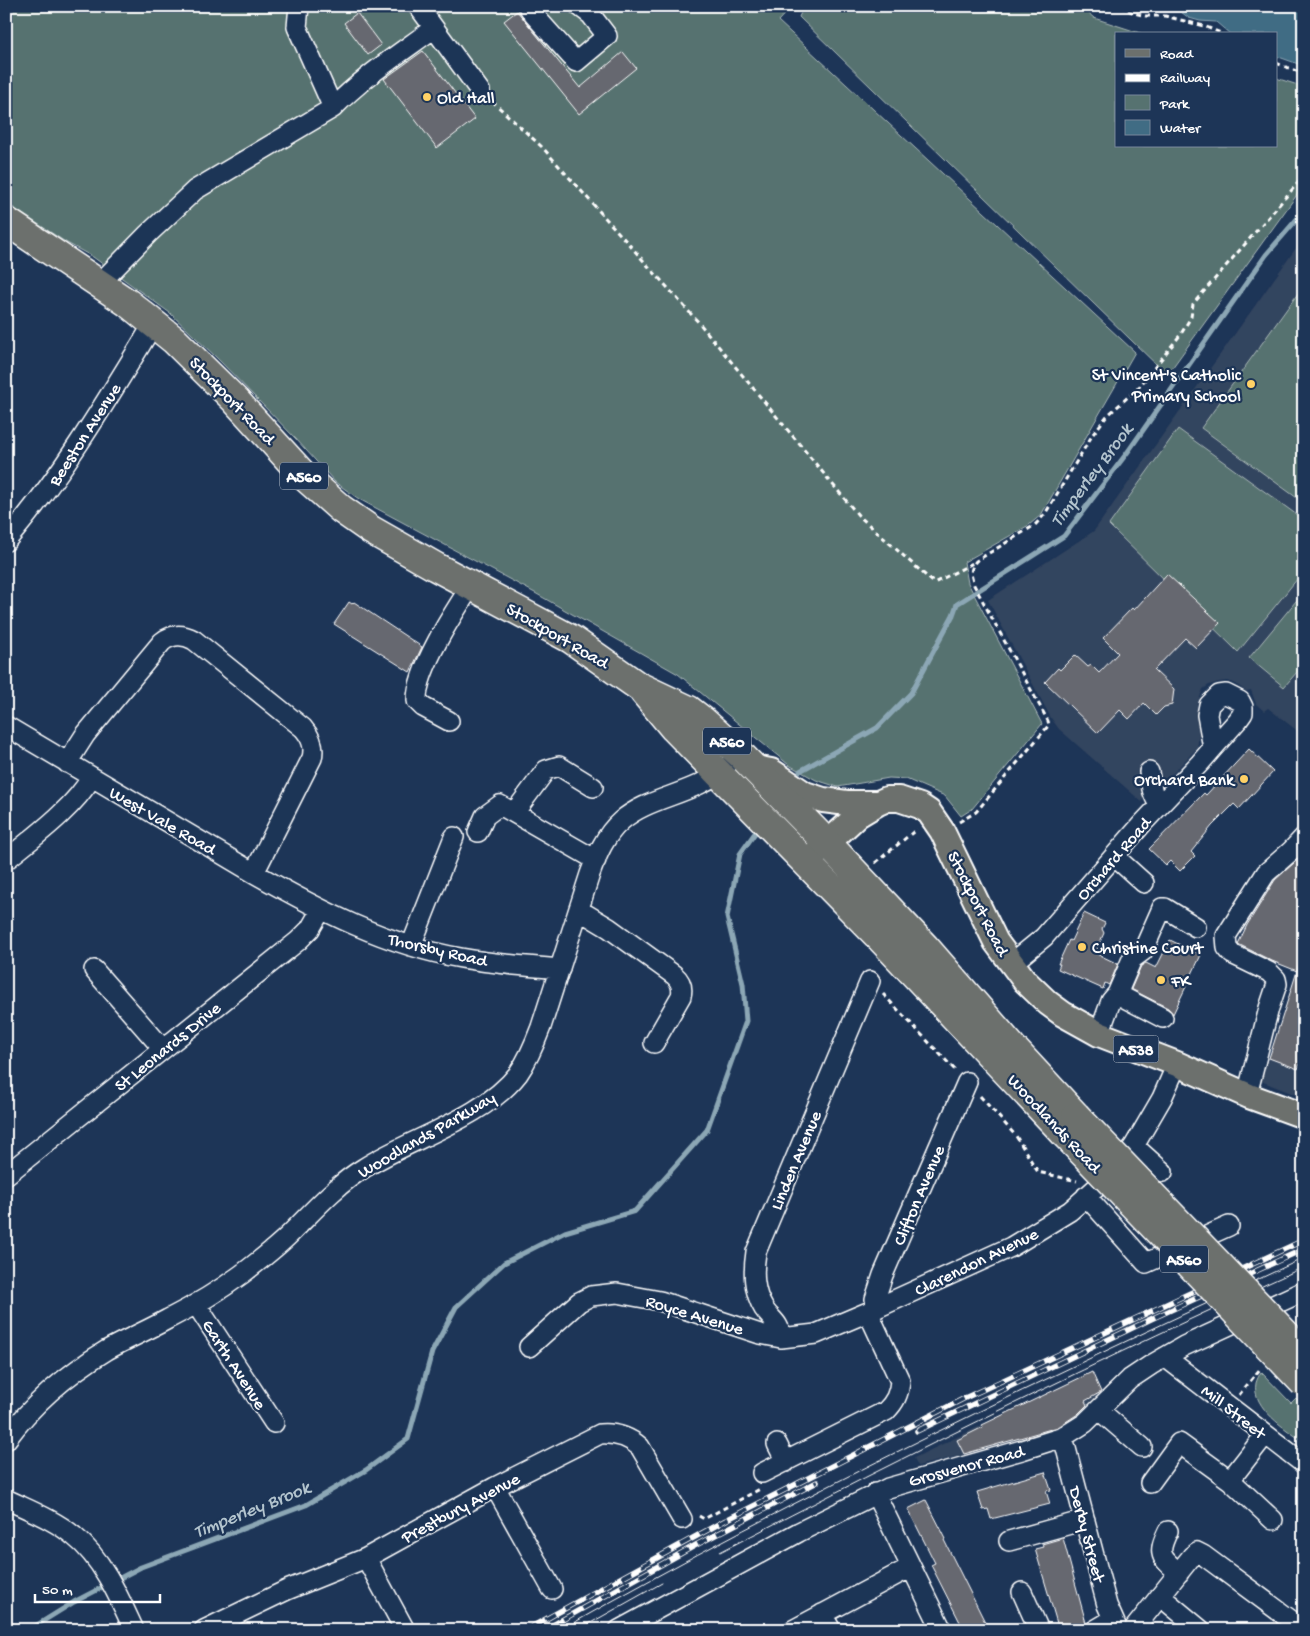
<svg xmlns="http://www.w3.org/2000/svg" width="1310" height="1636" viewBox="0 0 1310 1636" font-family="'Gochi Hand',sans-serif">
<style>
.built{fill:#33445e}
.green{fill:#567270;stroke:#aab8b8}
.water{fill:#406c84;stroke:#8ca7b5}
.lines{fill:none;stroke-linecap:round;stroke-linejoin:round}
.stream{stroke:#8ca7b5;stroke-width:5}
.building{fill:#666770;stroke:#fff}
.minor-casing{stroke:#fff;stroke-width:22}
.major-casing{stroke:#fff;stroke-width:28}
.highway-casing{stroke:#fff;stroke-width:31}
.path{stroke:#fff;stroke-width:3;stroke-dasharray:5 4;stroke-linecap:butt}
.minor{stroke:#1d3557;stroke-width:19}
.major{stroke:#6c706d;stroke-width:24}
.highway{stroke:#6c706d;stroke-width:28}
.tram{stroke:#fff;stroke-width:1}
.rail-casing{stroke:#fff;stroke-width:5.5}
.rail{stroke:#1d3557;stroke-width:4;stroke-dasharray:11;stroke-linecap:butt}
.highway-bridge-casing{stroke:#fff;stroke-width:31;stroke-linecap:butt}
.highway-bridge{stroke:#6c706d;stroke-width:28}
.poi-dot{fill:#ffd166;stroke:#1d3557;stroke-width:2}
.labels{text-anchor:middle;stroke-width:4.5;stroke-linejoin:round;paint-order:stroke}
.shield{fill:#1d3557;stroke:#bbc2cd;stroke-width:1}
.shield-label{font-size:16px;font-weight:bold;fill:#fff}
.poi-label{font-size:18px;fill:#fff;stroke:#1d3557;text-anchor:start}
.street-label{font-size:18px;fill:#fff;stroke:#1d3557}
.water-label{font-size:19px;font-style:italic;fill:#b3c4ce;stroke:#1d3557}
</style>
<rect width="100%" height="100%" fill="#1d3557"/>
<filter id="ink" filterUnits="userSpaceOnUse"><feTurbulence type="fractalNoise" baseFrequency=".02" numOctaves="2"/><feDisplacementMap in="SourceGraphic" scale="10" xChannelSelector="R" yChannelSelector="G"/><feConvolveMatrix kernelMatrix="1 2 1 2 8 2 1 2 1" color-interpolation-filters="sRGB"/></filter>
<g filter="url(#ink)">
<path class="built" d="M1304,237v499l-36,-28 -4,3 -8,-7 -5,-14 -5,1 -12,-8 -7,-2 -8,1 -10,3 -6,4 -6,16 2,30 -2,13 -38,40 -14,7 -3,7 -83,-73 -8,-11 -63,-118 106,-69z
M1296,975l8,1v122l-43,-17z
M1092,1372l10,21 -21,20 -25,17 -25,8 -113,28 -4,-8z"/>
<path class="green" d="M6,6h786l-14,15 357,331 -94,163 -12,10 -65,37 4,21 74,141 -70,85 -11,7 -16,-20 -39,-17 -17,-1 -51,9 -22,-7 -27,-15 -111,-91 -143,-81 -176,-94 -24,-17 -39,-43 -78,-80 -48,-46 -77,-56 -26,-14 -61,-40z
M804,6h276l14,12 49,16h-27v112h160v-68l28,9v98l-137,190 -368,-358z
M1304,285v218l-103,-75z
M1178,429l126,91v63l-6,-5 -60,74 -129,-127z
M1301,595l3,3v66l-20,23 -35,-29z
M1261,1372l30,31 5,-5 8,8v36c-17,-12 -53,-34 -48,-59 1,-4 3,-7 5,-11z"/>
<path class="water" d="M1173,6h131v60l-28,-10v-22h-46l-14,-12 -16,-1 -11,-3z"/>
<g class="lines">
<path class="stream" d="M800,771l77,-43 34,-35 42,-78 4,-11 107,-68 63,-83 139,-198 38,-44
M29,1630l45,-28 67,-35 165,-62 60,-35 42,-31 24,-87 24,-45 48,-44 61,-31 70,-21 72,-81 39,-109 -3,-37 -16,-67 13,-63 15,-21"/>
</g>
<path class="building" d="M517,11l63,77 43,-36 13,16 -57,46 -75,-93z
M357,13l24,32 -13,10 -24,-32z
M423,51l52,68 -38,29 -53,-69z
M1167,574l53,49 -24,25 -11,-10 -31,32 20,19 -2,16 -8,2 -8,8 -12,-12 -15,16 -9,-9 -22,23 -53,-51 13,-14 2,2 15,-15 13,12 3,-2 8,8 19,-20 -15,-15 29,-30 2,2z
M349,602l3,2 2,-2 68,45 -12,25 -76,-48z
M1249,749l24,23 -34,37 -5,-5 -22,22 -21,26 4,4 -15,15 -10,-10 -4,4 -17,-16 55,-56 2,2z
M1304,854v89l-7,28 -25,-10 -34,-17 9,-19 28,-45z
M1084,913l21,10 -3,6 2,4 -9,20 23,11 -9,21 -4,-2 -2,6 -45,-20 2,-5h-2l11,-24 2,1z
M1170,940l31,15 -28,59 -5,-6 -37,-19 10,-23 5,-3 10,5z
M1301,959l3,1v93l-6,16 -29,-11z
M1092,1372l9,20 -16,9 2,4 -9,9 -20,13 -94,27 -7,-14 26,-13 -1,-2z
M1045,1472l6,18 -5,1 4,13 -59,15 -3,-10 -5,1 -6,-18z
M926,1500l20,39 -2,1 45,90h-25l-33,-65 4,-2 -27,-54z
M1063,1538l23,85 -2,7h-25l-24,-81 8,-2 -1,-3z"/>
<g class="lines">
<g class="minor-casing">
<path id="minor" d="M299,6l-2,21 36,81
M418,6l62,85
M528,6l6,9 42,47 31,-26 -16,-21 -12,-9
M100,283l48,-49 47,-44 138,-82c30,-31 66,-54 101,-80
M6,541c58,-68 102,-143 148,-218
M449,721l-26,-14 -6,-6c-1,-31 37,-89 54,-115
M6,726l248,147c65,37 132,72 207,85 33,6 66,8 99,11
M67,763l18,-28 77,-93c10,-8 21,-8 32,-2l109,88c8,9 12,18 9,30l-58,115
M1149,772c2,13 3,24 11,33
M514,813l32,-43 13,-4 34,21
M478,832l7,-16 15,-11 96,55
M1114,856l30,27
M6,860c28,-23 67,-51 85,-82
M579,910l30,18 65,47c7,6 9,13 7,21l-27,47
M411,946l43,-109
M1011,964l33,-27 98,-113 58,-61 13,-15 25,-28 5,-7v-6l-3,-6 -14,-7 -7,1 -10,10 -2,10 6,33
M94,970l69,79
M1117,994l46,24
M1099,1034l12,-33 6,-7 15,-35 11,-8 19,-43h3l31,19
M1247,1095l22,-87 8,-24 -1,-5 -7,-7 -37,-18 -5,-6 -1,-12 40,-63 25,-22 13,-14
M1134,1146l29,26
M6,1175l292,-234 12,-12 11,-19
M1086,1196l60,67 83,-37
M196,1304l78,119
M876,1309l-1,-10 8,-24 84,-193
M781,1338c-1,-16 -9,-17 -17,-29 -11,-18 -11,-37 -8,-57l114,-271
M529,1347l50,-45 12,-6 26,-3 43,8 100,33 21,4 35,-4 52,-22 143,-65 59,-36 44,-39 20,-26 28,-48 15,-34
M1165,1357l139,107
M1100,1411l42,36
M1063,1437l44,168 11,25
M6,1440c26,-36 63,-67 101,-90 20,-11 41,-20 61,-31 26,-13 51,-28 74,-45 17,-13 34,-26 49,-41 23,-23 45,-48 73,-65 47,-30 119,-49 154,-94 10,-14 17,-31 23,-47l49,-153c7,-19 15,-39 31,-53 28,-25 74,-26 105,-54
M777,1444l9,18
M762,1473l124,-62c9,-9 13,-17 14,-30l-32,-69
M1230,1480l35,-45
M1150,1483l29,-40 51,37 43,40
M495,1487l57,102
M875,1493l67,137
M6,1499c23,11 49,21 68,37 29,23 45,61 60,94
M1168,1531c-11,23 -8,26 11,42
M1009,1541l76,-21
M366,1558l39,72
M1022,1592l17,38
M1160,1596l41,34
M822,1614l9,16
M204,1630l83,-40 79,-32 129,-71 105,-53c15,-1 29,3 40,13l42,72
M619,1630l180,-98 89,-44 134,-38 41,-13 22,-14 45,-44 21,-14 33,-19 120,-55
M793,1630l118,-63
M1095,1630l17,-10
M1133,1630l59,-74 5,-4 6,3 100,74"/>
</g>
<g class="major-casing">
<path id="major" d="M755,768l16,3 34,23 18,6 24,3h31
M806,863l52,-48 20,-12 9,-4h12l21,7 9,6 13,19 54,111 29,39 23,22 15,11 36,20 78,30 72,32 55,20"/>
</g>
<g class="highway-casing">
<path id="highway" d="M6,221l122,82 46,37 62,61 69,76 36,32 30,21 65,37 135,72 67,47 51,24 13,10 38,34 87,89 98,104 87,100 64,69
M644,692l30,36 210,214 181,192"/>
</g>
<path class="path" d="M1120,6l14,7 12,3h19l39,10 19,8
M1276,63l28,11
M492,101l50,46 158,177 158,191 76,68 39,-20
M959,822l17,-10 73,-87 -1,-4 -74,-136c-3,-10 -5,-15 2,-24l59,-36 10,-11 48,-80 14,-18 32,-29 42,-53 10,-17 2,-13 111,-128
M875,863l42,-34
M883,994l73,77
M980,1096l36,40 22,36 39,9
M1239,1395l21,-26
M699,1516l5,3 56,-30"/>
<use href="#minor" class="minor"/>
<use href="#major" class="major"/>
<use href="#highway" class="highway"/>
<path class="tram" d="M720,1552c192,-100 387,-196 584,-285
M561,1630c241,-138 492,-255 743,-372
M578,1630l84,-47"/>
<g class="rail-casing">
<path id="rail" d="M917,1431l234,-112 153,-70
M526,1630l198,-109 243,-124 337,-157
M544,1630l152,-85 121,-63"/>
</g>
<use href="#rail" class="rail"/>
<g class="highway-bridge-casing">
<path id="highway-bridge" d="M1076,1116l228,237
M1065,1134l239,249"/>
</g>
<use href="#highway-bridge" class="highway-bridge"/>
</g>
</g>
<g class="poi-dot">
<circle cx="427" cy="97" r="5"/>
<circle cx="1251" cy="384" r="5"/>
<circle cx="1244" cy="779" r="5"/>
<circle cx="1082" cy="947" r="5"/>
<circle cx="1161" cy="980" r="5"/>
</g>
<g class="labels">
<g class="shield">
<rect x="280" y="462.5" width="48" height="27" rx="4"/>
<rect x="703" y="727.5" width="48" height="27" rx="4"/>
<rect x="1113.5" y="1035.5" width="45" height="27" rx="4"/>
<rect x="1160" y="1245.5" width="48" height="27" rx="4"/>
</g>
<g class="shield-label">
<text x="304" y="482">A560</text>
<text x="727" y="747">A560</text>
<text x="1136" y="1055">A538</text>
<text x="1184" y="1265">A560</text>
</g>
<g class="poi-label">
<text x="437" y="103">Old Hall</text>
<text x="1241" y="380" text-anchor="end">St Vincent's Catholic<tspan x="1241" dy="21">Primary School</tspan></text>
<text x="1234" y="785" text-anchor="end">Orchard Bank</text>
<text x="1092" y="953">Christine Court</text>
<text x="1171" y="986">FK</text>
</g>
<g class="street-label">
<text transform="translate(233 400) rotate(46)" y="6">Stockport Road</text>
<text transform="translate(84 434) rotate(-57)" y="6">Beeston Avenue</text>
<text transform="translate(558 635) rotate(30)" y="6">Stockport Road</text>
<text transform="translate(163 820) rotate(30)" y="6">West Vale Road</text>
<text transform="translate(1113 858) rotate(-49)" y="6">Orchard Road</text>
<text transform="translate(979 903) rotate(63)" y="6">Stockport Road</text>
<text transform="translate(438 949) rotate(13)" y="6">Thorsby Road</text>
<text transform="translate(167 1046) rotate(-39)" y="6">St Leonards Drive</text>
<text transform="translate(1055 1123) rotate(47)" y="6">Woodlands Road</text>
<text transform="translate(426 1134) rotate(-30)" y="6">Woodlands Parkway</text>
<text transform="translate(795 1160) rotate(-67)" y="6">Linden Avenue</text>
<text transform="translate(918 1195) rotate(-67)" y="6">Clifton Avenue</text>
<text transform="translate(976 1261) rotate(-26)" y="6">Clarendon Avenue</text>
<text transform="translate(695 1314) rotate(17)" y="6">Royce Avenue</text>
<text transform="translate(235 1364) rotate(57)" y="6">Garth Avenue</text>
<text transform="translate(1234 1411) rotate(38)" y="6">Mill Street</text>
<text transform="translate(966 1465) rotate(-15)" y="6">Grosvenor Road</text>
<text transform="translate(460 1507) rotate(-28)" y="6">Prestbury Avenue</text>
<text transform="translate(1088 1534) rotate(75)" y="6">Derby Street</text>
</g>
<g class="water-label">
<text transform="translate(1090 474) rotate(-53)" y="7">Timperley Brook</text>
<text transform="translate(251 1508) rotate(-22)" y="7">Timperley Brook</text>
</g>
</g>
<rect width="1310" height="1636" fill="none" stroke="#1d3557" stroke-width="25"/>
<rect x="12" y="12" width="1285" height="1611" fill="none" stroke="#fff" stroke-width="2" filter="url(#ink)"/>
<rect x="1115" y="32" width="162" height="115" fill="#1d3557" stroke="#77869a"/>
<rect x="1125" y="49" width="25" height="8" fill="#6c706d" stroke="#77869a"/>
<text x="1160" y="58" font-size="15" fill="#ffffff">Road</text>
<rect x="1125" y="74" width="25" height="8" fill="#ffffff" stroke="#77869a"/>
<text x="1160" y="82" font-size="15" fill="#ffffff">Railway</text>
<rect x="1125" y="95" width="25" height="15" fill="#567270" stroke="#77869a"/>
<text x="1160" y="108" font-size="15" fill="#ffffff">Park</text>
<rect x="1125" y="120" width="25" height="15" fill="#406c84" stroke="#77869a"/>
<text x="1160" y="132" font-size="15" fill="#ffffff">Water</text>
<path d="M35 1594v8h125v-8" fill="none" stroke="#ffffff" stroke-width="2.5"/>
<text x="42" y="1594" font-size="15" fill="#ffffff" stroke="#1d3557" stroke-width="4" paint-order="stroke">50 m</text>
</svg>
